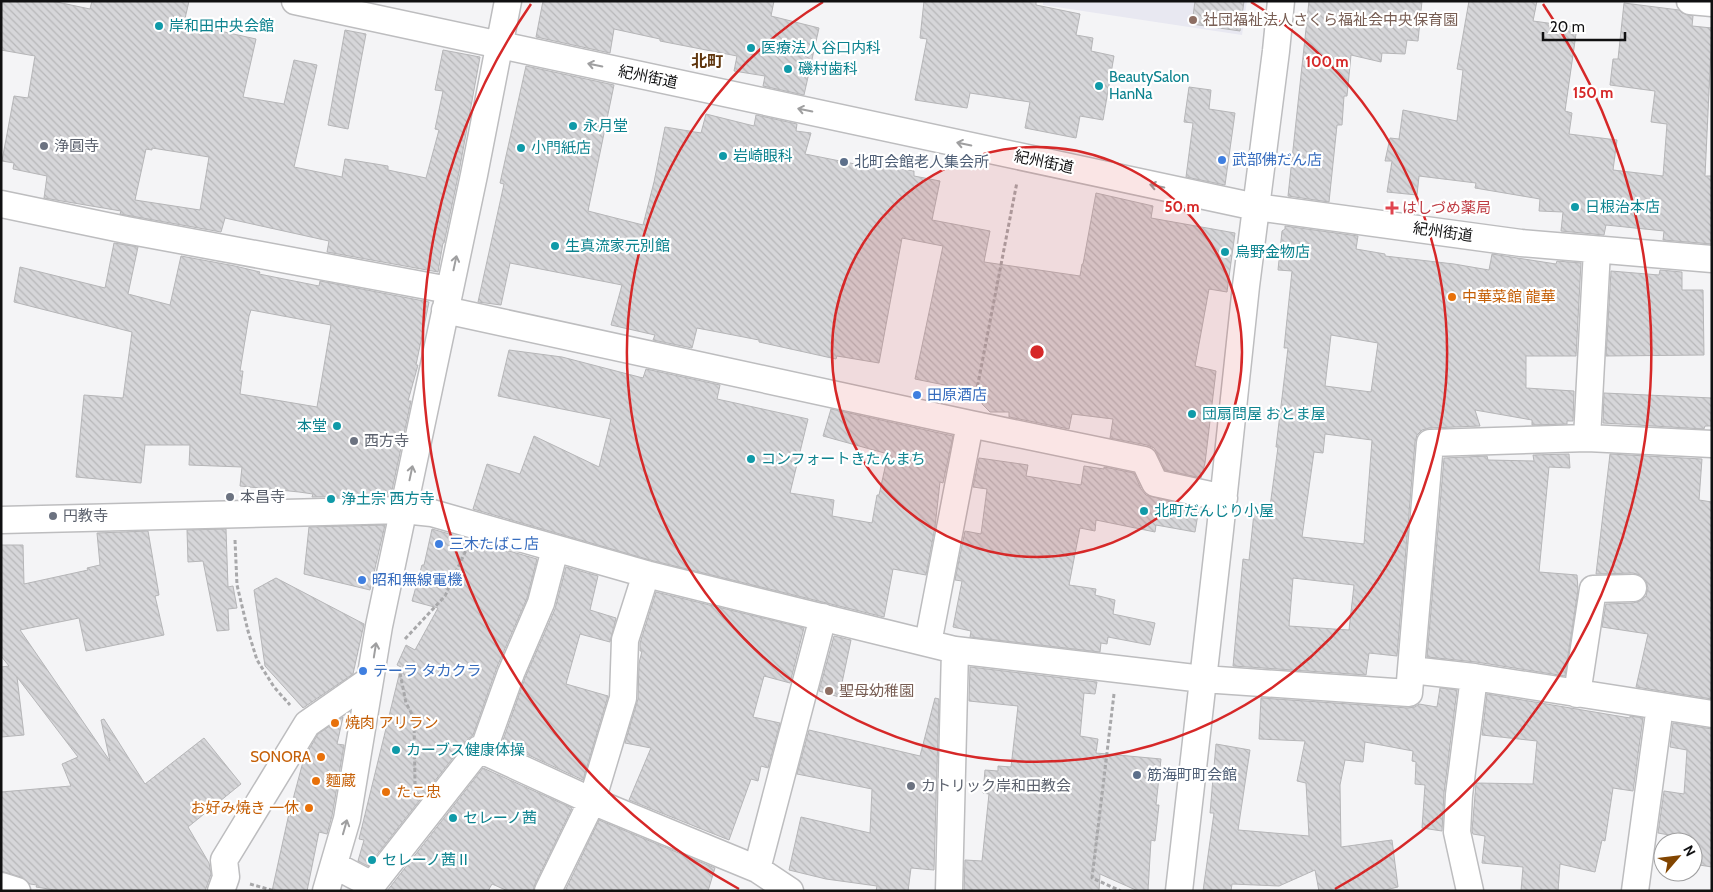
<svg xmlns="http://www.w3.org/2000/svg" width="1713" height="892" viewBox="0 0 1713 892" font-family="Cabin,'Noto Sans JP',sans-serif">
<style>
.built{fill:#e8e8f1}
.building{fill:url(#building-back-hatch);stroke:#b6b6b8;fill-rule:evenodd}
.lines{fill:none;stroke-linecap:round;stroke-linejoin:round}
.minor-casing{stroke:#bdbdbf;stroke-width:29}
.path{stroke:#a8a8aa;stroke-width:3;stroke-dasharray:4 2.5;stroke-linecap:butt}
.minor{stroke:#fff;stroke-width:26}
.oneway{stroke:#9f9fa0}
.ring{fill:none;stroke:#d62828;stroke-width:2.5}
.education-dot{fill:#8d6e63;stroke:#fff;stroke-width:2}
.culture-dot{fill:#0f9aa8;stroke:#fff;stroke-width:2}
.worship-dot{fill:#6b7280;stroke:#fff;stroke-width:2}
.shop-dot{fill:#3f7fe0;stroke:#fff;stroke-width:2}
.service-dot{fill:#5c6f8a;stroke:#fff;stroke-width:2}
.health-dot{fill:#e0444e;stroke:#fff;stroke-width:2}
.food-dot{fill:#e8710a;stroke:#fff;stroke-width:2}
.labels{text-anchor:middle;stroke-width:4.5;stroke-linejoin:round;paint-order:stroke}
.education-label{font-size:15px;fill:#785e54;stroke:#fff;text-anchor:start}
.culture-label{font-size:15px;fill:#0d838f;stroke:#fff;text-anchor:start}
.street-label{font-size:15px;fill:#101011;stroke:#fff}
.worship-label{font-size:15px;fill:#5b616d;stroke:#fff;text-anchor:start}
.shop-label{font-size:15px;fill:#366cbe;stroke:#fff;text-anchor:start}
.service-label{font-size:15px;fill:#4e5e75;stroke:#fff;text-anchor:start}
.health-label{font-size:15px;fill:#be3a42;stroke:#fff;text-anchor:start}
.food-label{font-size:15px;fill:#c56008;stroke:#fff;text-anchor:start}
.neighbourhood-label{font-size:16px;font-weight:bold;fill:#5f350c;stroke:#fff}
.centre{fill:#d62828;stroke:#fff;stroke-width:2.5}
.ring-label{font-size:15px;text-anchor:middle;font-weight:bold;fill:#d62828;stroke:#fff;stroke-width:4.5;stroke-linejoin:round;paint-order:stroke}
</style>
<defs>
<pattern id="building-back-hatch" width="6" height="6" patternUnits="userSpaceOnUse" patternTransform="scale(1.25)"><rect width="6" height="6" fill="#d6d6d9"/><path d="M-1 5l2 2M0 0l6 6M5-1l2 2" fill="none" stroke="#b7b7b9"/></pattern>
</defs>
<rect width="100%" height="100%" fill="#f4f4f6"/>
<path class="built" d="M1043,1h204l-5,34 -199,-30z"/>
<path class="building" d="M1,1h51l38,8 2,-8h97l-5,22 72,16 -13,58 41,7 10,-44 23,5 -23,102 48,10 3,-18 43,7v4l38,8 13,-48 -4,-1 8,-38 -8,-1 8,-40 37,7 -21,115 -15,71h-1l-5,29 -111,-20 2,-11 -104,-23 -4,14 -101,-18 1,-3 -77,-13 3,-22 -34,-7 1,-6 -12,-2 12,-65 14,2 7,-42 -34,-6zM152,148l57,9 -9,53 -65,-10 11,-51 6,1z
M543,1h231l-3,15 48,12 -15,67 -41,-9 2,-10 -31,-5 3,-15 -77,-15v-2l-46,-10 -4,24 -74,-16z
M924,1h112v4l44,9 -4,21 17,3 -2,13 23,5 -11,64 -23,-4 -4,22 -51,-10 5,-26 -60,-9 -3,15 -52,-8 12,-61 -7,-1z
M1195,1h49l-4,30 -48,-7z
M1309,1h113l-4,40 -11,-1 -2,14 -23,-1 -1,9 -30,-7 -4,41h-3l-2,29h-5l-8,77 -41,-6z
M1469,1h68l-4,20 44,6 -12,84 7,2 -3,21 48,6 -4,30 50,6 4,-52 -16,-2 4,-31 -45,-6 3,-26h5l6,-56 55,7 3,3 11,3 -1,10 20,2 -7,148h7v68l-49,-4 1,-9 -58,-6 -2,10 -43,-4 2,-19 -24,-1 1,-12 -65,-11 1,-5 -57,-7 -2,19 -30,-3 5,-31h-7l5,-23 9,1 4,-29 54,11 6,-51 -6,-1z
M345,30l21,4 -18,95 -20,-4z
M526,66l88,19 -26,126 55,14 11,-43 11,-55 36,6 5,-19 48,12 2,-11 41,9 -1,7 15,2 -6,21 75,15 1,-4 33,6v5l26,5 -8,39 58,11 -6,31 96,14 2,-12h1l13,-71 57,13 -2,12 84,15 -8,59 -18,-3 -14,77 21,5 -11,92 -4,15 -36,-8 -8,-17 -3,-5 -7,-3 -37,-7 3,-19 -41,-5 -3,15 -60,-12v-5h-19l-8,-8 2,-11 -69,-14 28,-133 -41,-8 -23,125 -42,-7 -1,3 -77,-17v-2l-62,-12 -5,20 -39,-8 2,-5 -44,-10 11,-40 -112,-22 -9,42 -23,-3 26,-118 -4,-1z
M1189,87l22,3 -2,19 26,4 -10,72 -39,-8 7,-54 -9,-1z
M1285,226l73,10 -2,13 29,5v2l69,8 35,6 3,-16 64,10 1,-3 24,2 -5,93h-50v32l48,3 -1,30h-6v3l-35,1v-5l-57,-10 5,16 -51,2 -7,2 -5,5 -2,7 -18,214 -28,-3 -3,22 -133,-9 10,-107 6,1 5,-47 15,1 9,-67h-2l12,-99h-4l8,-77 -14,-1 4,-39 3,-2zM1331,335l47,8 -7,49 -46,-6zM1325,434l47,6 -8,104 -62,-7 12,-85 9,1zM1293,578l61,7 -5,45 -60,-4z
M114,243l24,4 -10,47 42,11 11,-49 54,10 25,6 -1,2 60,12 1,-5 109,21 -13,63h2l-10,36h3l-20,94 -79,2 1,-3 -14,-2 -59,-6 2,-19 -53,-2 1,-20h-45l-4,38 -65,-6 8,-82 39,3 9,-66 -118,-30 6,-35 85,21zM251,310l80,15 -14,82 -77,-13 3,-23h-3l9,-55z
M1660,270l22,2v18h21l1,65 -98,1 5,-85 48,4z
M509,350l53,7 81,21 3,-9 74,16 -3,14 91,20 -18,74 44,7 -2,16 40,7 5,-28h2l9,-41 -65,-18 8,-27 122,27 -10,47 -3,-1 -5,45 -9,48 -33,-6 -9,48 -234,-57 -177,-51 14,-45 33,10 14,-38 65,31 12,-48 -113,-23z
M1604,393l108,5v28h-7l-1,3 -101,-6z
M1569,454l1,14 -21,-1 -10,105 38,3 1,15 -13,86 -89,-14 -49,-5 17,-199 43,-2 1,4 46,1 -1,-6z
M1610,454l92,5 -3,41 13,2v197l-76,-12 12,-53 -46,-7 4,-23 27,-1 7,-2 6,-5 2,-8 -2,-7 -6,-6 -7,-2 -37,1z
M979,458l49,7 -2,11 55,9 3,-19 20,3v-2l30,6 7,16 5,6 53,13 -4,24 -39,-7 -1,7 -59,-12 -1,11 -15,-3 -11,57 27,4 -1,6 20,5 -2,14 42,9 -5,22 -42,-8 -1,7 -6,-1 -1,9 -130,-15 1,-6 -18,-4 9,-46 -7,-1 10,-49 16,3 6,-45 -14,-2z
M385,525l-15,65 -66,-16 5,-47z
M226,529l2,58 5,-1 4,22 -9,1 1,21 -12,1 -14,-70 -15,1 -1,-32z
M432,529l105,30 -10,39 -30,69 -24,68 -6,5 -99,126 -10,-5 6,-21 -5,-1 42,-172 -4,-2 9,-20 9,5 23,-42 -26,-7 10,-36h2z
M148,531l11,64 -4,1 9,39 -78,16 -7,-33 -59,12 90,131 -9,-41 3,-1 41,65 59,-46 37,46 -53,43 21,36 2,11 -6,17h-144l-25,-4 1,-2 -7,-1 -9,-7 -20,-6v-79l70,-6 -9,-22 16,-7 -61,-80 7,58 -23,2v-70l8,-1 -8,-10v-111h22l1,39 64,-14 -1,-2 13,-3 -3,-32z
M566,567l32,9 -8,34 26,8 -6,24 -30,-8 -14,50 42,12 -25,84 -81,-37 23,-65 30,-69z
M276,578l88,46 -11,50 -50,34 -38,-42 -11,-76z
M656,592l148,36 -14,55 -26,-7 -11,41 27,6 -12,45 -7,-2 -3,15 -7,-2 -22,61 -100,-40 22,-52 -26,-5 13,-44 1,-36 3,-12h-2v-8z
M834,636l17,4 -12,57 -20,-6z
M970,667l127,15 -2,12 -11,-1 -4,43 18,3 -2,14 65,6 -5,46h3l-4,36 -4,-1 -3,51h-10l-38,-17 -1,17h-135l1,-31 17,1 7,-67 -6,-1 2,-23 13,1v-5l13,1 7,-61 -49,-5z
M1440,688l17,2 -13,103 -2,38 -20,-3 3,-43 -10,-1 1,-22 -4,-1 1,-10 -48,-9 -2,20 -18,-2 -5,25 1,62 51,-7 6,47 -17,4h-62l-4,-21 -36,16 -47,-2 -1,7h-28l11,-78h-4l6,-69 34,6 -12,80 71,6 -3,-53 -9,-2 8,-40 -46,-2 2,-41 147,10 7,-1 4,-3 18,3z
M1487,694l143,24v-2l13,2 -10,73 -20,-3 -8,53 -3,-1 -7,32 -35,-8 -2,27h-37l2,-24 -41,-4 3,-27 -12,-2 -1,-3 4,-48 57,1 4,-43 -55,-6z
M935,698l4,1 -5,171 -23,-2 -3,23h-32l1,-5 -51,-7 -37,-9 12,-53 69,16 2,-44 -75,-15 12,-44 111,26z
M343,717l-6,27 7,1 -12,71 -5,18 -8,-2 -12,59h-35l16,-73 16,-60 14,-24z
M1673,723l39,6v138l-19,-3 -1,-25 -34,-6 6,-42 20,3 3,-44 -17,-3z
M483,768l89,40 -37,76 -2,7h-25l-16,-7 -4,7h-101z
M599,820l116,48 -7,23h-143z"/>
<g class="lines">
<g class="minor-casing">
<path id="minor" d="M295,1l961,206 265,36 191,16
M1690,1l22,2
M1,204l125,26 323,60
M445,310l525,114 174,36 11,23 69,15
M1587,438l10,-188
M1,520l402,-10 29,3 214,61 309,76 248,29 206,14 21,-250 157,-5 125,6
M928,643l42,-219
M1411,670l63,7 238,37
M1577,694l16,-105 40,-1
M483,751l28,-78 30,-70 14,-54
M334,865l38,20 107,-136 113,52 165,68 33,22
M757,869l66,-252
M1,886l16,5
M221,891l5,-14 -2,-17 83,-136 63,-44
M326,891l21,-72 32,-193 95,-451 34,-174
M548,891l44,-90 31,-103 2,-58 21,-66
M949,891l6,-241
M1179,891l41,-361 26,-244 30,-235 5,-50
M1470,891l-13,-59 2,-37 15,-118
M1635,891l25,-185"/>
</g>
<path class="path" d="M975,399l42,-217
M235,540l2,45 11,46 9,29 17,27 16,18
M405,639l40,-43 21,-46
M400,673l6,30 8,15 1,66
M1114,694l-22,184 29,13
M250,884l25,7"/>
<use href="#minor" class="minor"/>
</g>
<defs><path id="oneway-shaft" d="M-6 0H5M1.5-3L5.5 0L1.5 3" fill="none" stroke-width="1.6" stroke-linecap="round" stroke-linejoin="round" transform="scale(1.25)"/></defs>
<g class="oneway">
<use href="#oneway-shaft" transform="translate(595 65) rotate(-168)"/>
<use href="#oneway-shaft" transform="translate(805 110) rotate(-168)"/>
<use href="#oneway-shaft" transform="translate(964 144) rotate(-168)"/>
<use href="#oneway-shaft" transform="translate(1157 186) rotate(-168)"/>
<use href="#oneway-shaft" transform="translate(455 263) rotate(-78)"/>
<use href="#oneway-shaft" transform="translate(411 473) rotate(-78)"/>
<use href="#oneway-shaft" transform="translate(375 650) rotate(-81)"/>
<use href="#oneway-shaft" transform="translate(345 827) rotate(-74)"/>
</g>
<circle cx="1037" cy="352" r="205" fill="#d62828" fill-opacity=".12"/>
<g class="ring">
<circle cx="1037" cy="352" r="205"/>
<path d="M1251 2A410 410 0 1 1 823 2"/>
<path d="M739 889A614 614 0 0 1 531 4M1543 4A614 614 0 0 1 1335 889"/>
</g>
<g class="education-dot">
<circle cx="1193" cy="20" r="5"/>
<circle cx="829" cy="691" r="5"/>
</g>
<g class="culture-dot">
<circle cx="159" cy="26" r="5"/>
<circle cx="751" cy="48" r="5"/>
<circle cx="788" cy="69" r="5"/>
<circle cx="1099" cy="86" r="5"/>
<circle cx="573" cy="126" r="5"/>
<circle cx="521" cy="148" r="5"/>
<circle cx="723" cy="156" r="5"/>
<circle cx="1575" cy="207" r="5"/>
<circle cx="555" cy="246" r="5"/>
<circle cx="1225" cy="252" r="5"/>
<circle cx="1192" cy="414" r="5"/>
<circle cx="337" cy="426" r="5"/>
<circle cx="751" cy="459" r="5"/>
<circle cx="331" cy="499" r="5"/>
<circle cx="1144" cy="511" r="5"/>
<circle cx="396" cy="750" r="5"/>
<circle cx="453" cy="818" r="5"/>
<circle cx="372" cy="860" r="5"/>
</g>
<g class="worship-dot">
<circle cx="44" cy="146" r="5"/>
<circle cx="354" cy="441" r="5"/>
<circle cx="230" cy="497" r="5"/>
<circle cx="53" cy="516" r="5"/>
<circle cx="911" cy="786" r="5"/>
</g>
<g class="shop-dot">
<circle cx="1222" cy="160" r="5"/>
<circle cx="917" cy="395" r="5"/>
<circle cx="439" cy="544" r="5"/>
<circle cx="362" cy="580" r="5"/>
<circle cx="363" cy="671" r="5"/>
</g>
<g class="service-dot">
<circle cx="844" cy="162" r="5"/>
<circle cx="1137" cy="775" r="5"/>
</g>
<path class="health-dot" d="M1389.5 200.5h5v5h5v5h-5v5h-5v-5h-5v-5h5z"/>
<g class="food-dot">
<circle cx="1452" cy="297" r="5"/>
<circle cx="335" cy="723" r="5"/>
<circle cx="321" cy="757" r="5"/>
<circle cx="316" cy="781" r="5"/>
<circle cx="386" cy="792" r="5"/>
<circle cx="309" cy="808" r="5"/>
</g>
<g class="labels">
<g class="education-label">
<text x="1203" y="25">社団福祉法人さくら福祉会中央保育園</text>
<text x="839" y="696">聖母幼稚園</text>
</g>
<g class="culture-label">
<text x="169" y="31">岸和田中央会館</text>
<text x="761" y="53">医療法人谷口内科</text>
<text x="798" y="74">磯村歯科</text>
<text x="1109" y="82">BeautySalon<tspan x="1109" dy="17">HanNa</tspan></text>
<text x="583" y="131">永月堂</text>
<text x="531" y="153">小門紙店</text>
<text x="733" y="161">岩崎眼科</text>
<text x="1585" y="212">日根治本店</text>
<text x="565" y="251">生真流家元別館</text>
<text x="1235" y="257">烏野金物店</text>
<text x="1202" y="419">団扇問屋 おとま屋</text>
<text x="327" y="431" text-anchor="end">本堂</text>
<text x="761" y="464">コンフォートきたんまち</text>
<text x="341" y="504">浄土宗 西方寺</text>
<text x="1154" y="516">北町だんじり小屋</text>
<text x="406" y="755">カーブス健康体操</text>
<text x="463" y="823">セレーノ茜</text>
<text x="382" y="865">セレーノ茜Ⅱ</text>
</g>
<g class="street-label">
<text transform="translate(648 77) rotate(12)" y="5">紀州街道</text>
<text transform="translate(1044 162) rotate(12)" y="5">紀州街道</text>
<text transform="translate(1443 232) rotate(8)" y="5">紀州街道</text>
</g>
<g class="worship-label">
<text x="54" y="151">浄圓寺</text>
<text x="364" y="446">西方寺</text>
<text x="240" y="502">本昌寺</text>
<text x="63" y="521">円教寺</text>
<text x="921" y="791">カトリック岸和田教会</text>
</g>
<g class="shop-label">
<text x="1232" y="165">武部佛だん店</text>
<text x="927" y="400">田原酒店</text>
<text x="449" y="549">三木たばこ店</text>
<text x="372" y="585">昭和無線電機</text>
<text x="373" y="676">テーラ タカクラ</text>
</g>
<g class="service-label">
<text x="854" y="167">北町会館老人集会所</text>
<text x="1147" y="780">筋海町町会館</text>
</g>
<g class="health-label">
<text x="1402" y="213">はしづめ薬局</text>
</g>
<g class="food-label">
<text x="1462" y="302">中華菜館 龍華</text>
<text x="345" y="728">焼肉 アリラン</text>
<text x="311" y="762" text-anchor="end">SONORA</text>
<text x="326" y="786">麵蔵</text>
<text x="396" y="797">たこ忠</text>
<text x="299" y="813" text-anchor="end">お好み焼き 一休</text>
</g>
<g class="neighbourhood-label">
<text x="707" y="67">北町</text>
</g>
</g>
<circle cx="1037" cy="352" r="8" class="centre"/>
<g class="ring-label">
<text x="1327" y="67">100 m</text>
<text x="1593" y="98">150 m</text>
<text x="1182" y="212">50 m</text>
</g>
<rect width="1713" height="892" fill="none" stroke="#101011" stroke-width="5"/>
<g transform="translate(1678 857) rotate(62)"><circle r="24" fill="#ffffff" stroke="#9f9fa0"/>
<path d="M0-4L9 19L0 12L-9 19Z" fill="#824500"/>
<text y="-8" font-size="14" font-weight="bold" text-anchor="middle" fill="#101011">N</text>
</g>
<path d="M1543 32v8h82v-8" fill="none" stroke="#101011" stroke-width="2.5"/>
<text x="1550" y="32" font-size="15" fill="#101011" stroke="#ffffff" stroke-width="4" paint-order="stroke">20 m</text>
</svg>
